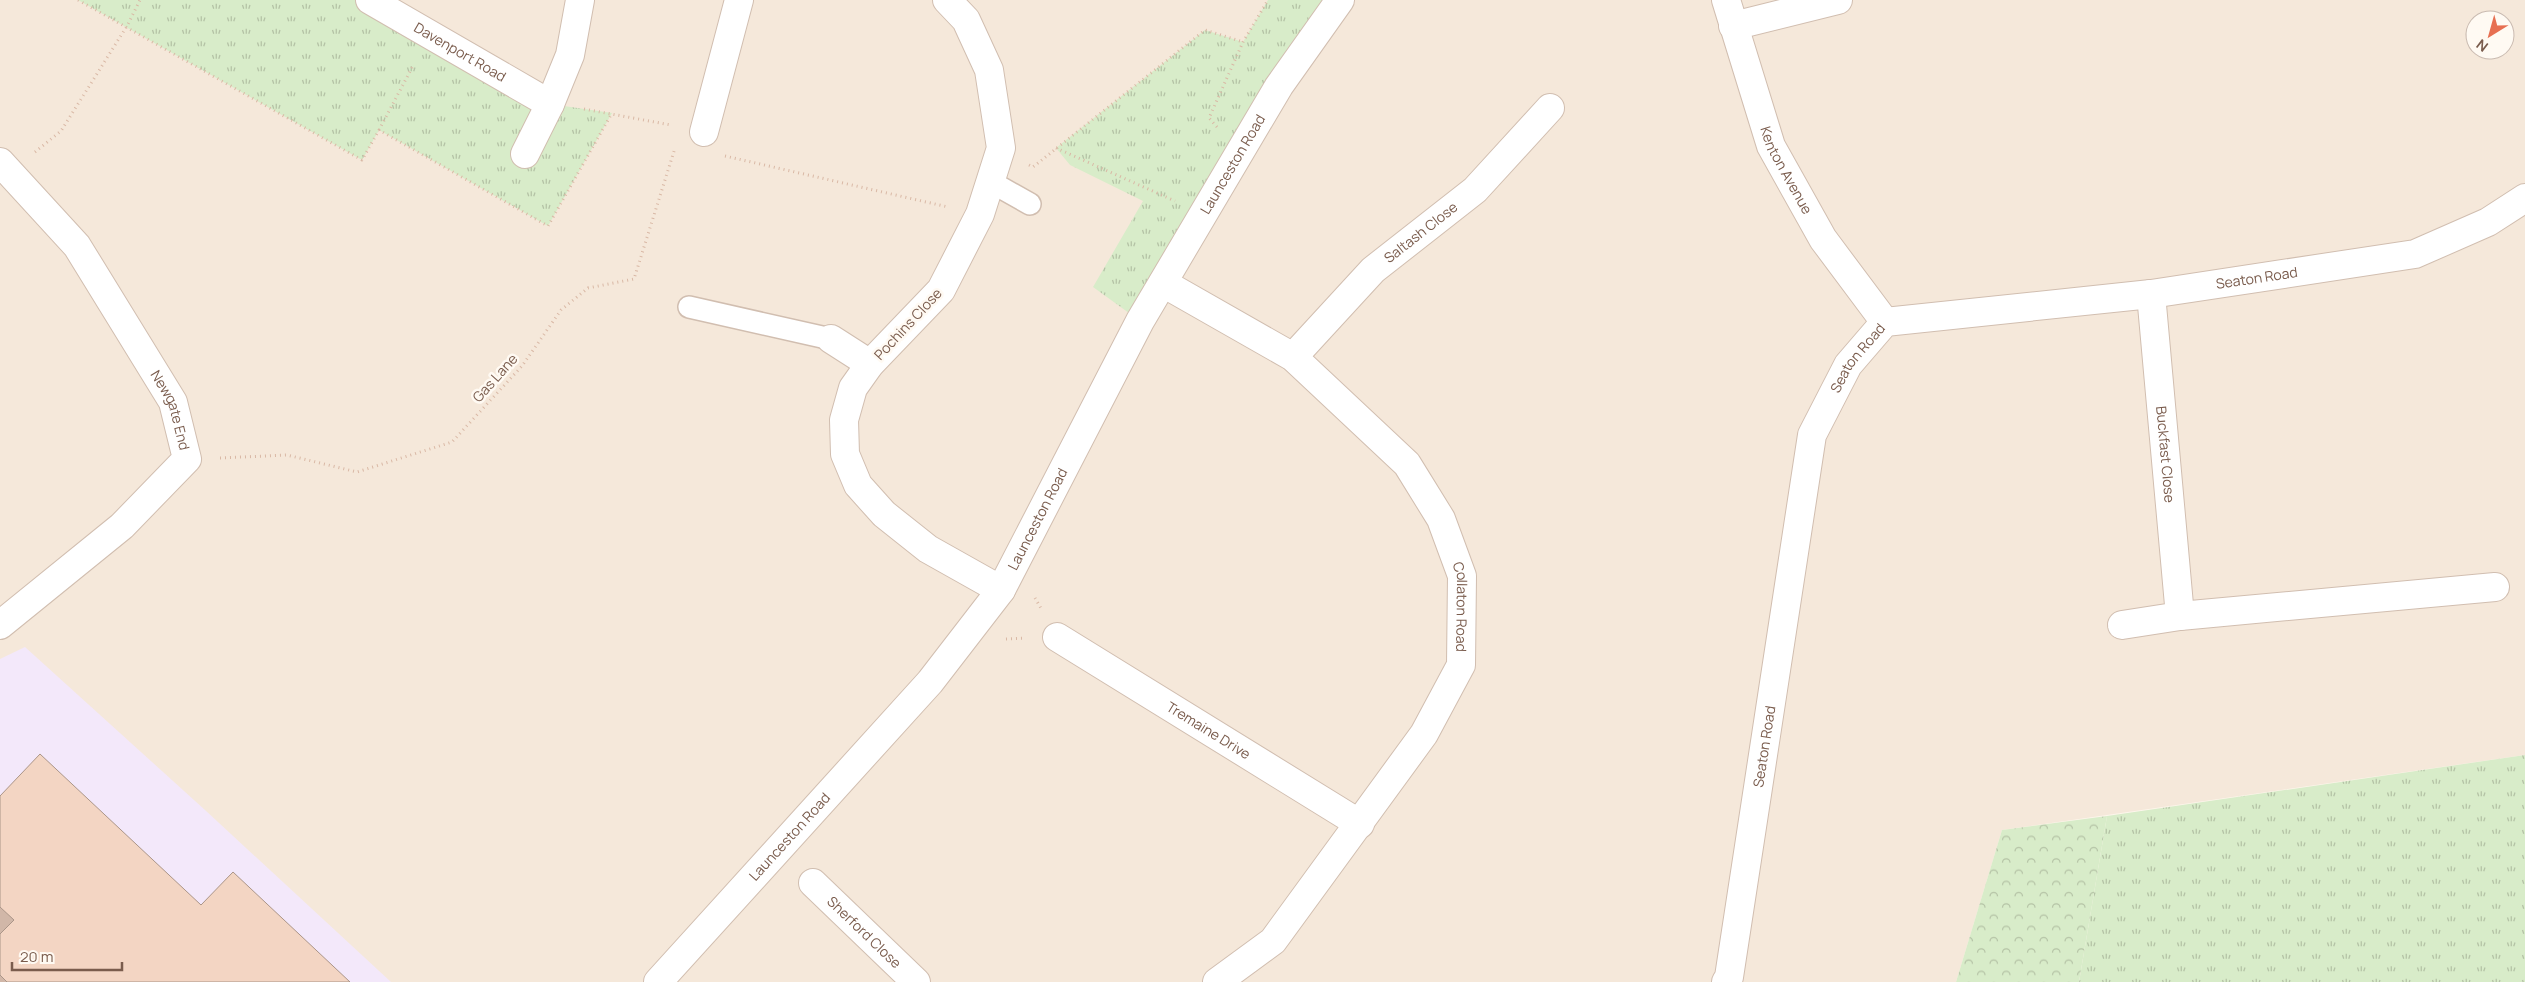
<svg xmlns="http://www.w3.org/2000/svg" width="2525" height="982" viewBox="0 0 2525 982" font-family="Manrope,sans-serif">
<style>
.residential{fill:#f5e8da;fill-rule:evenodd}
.education{fill:#f3e8fa}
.grass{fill:url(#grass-tufts)}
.forest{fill:url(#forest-crowns)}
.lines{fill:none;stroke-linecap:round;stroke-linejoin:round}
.service-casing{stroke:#d1beb0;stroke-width:24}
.minor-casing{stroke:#d1beb0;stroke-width:30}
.path{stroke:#d9b8a5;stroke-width:3;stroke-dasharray:1 4;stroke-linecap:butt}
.service{stroke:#fff;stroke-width:21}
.minor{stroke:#fff;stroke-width:28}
.wall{fill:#d1b7a8}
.building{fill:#f3d5c3;stroke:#aa9588}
.labels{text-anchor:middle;stroke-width:5;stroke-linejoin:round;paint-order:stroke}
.street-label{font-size:14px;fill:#7a5c4d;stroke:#fffaf3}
</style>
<defs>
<pattern id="grass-tufts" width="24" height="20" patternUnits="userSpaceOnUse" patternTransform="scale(1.25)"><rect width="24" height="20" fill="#d8ecc9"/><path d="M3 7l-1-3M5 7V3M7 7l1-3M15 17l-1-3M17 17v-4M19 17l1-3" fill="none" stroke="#b4c2a5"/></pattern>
<pattern id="forest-crowns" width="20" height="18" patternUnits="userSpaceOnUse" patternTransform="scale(1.25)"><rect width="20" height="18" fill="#d8ecc9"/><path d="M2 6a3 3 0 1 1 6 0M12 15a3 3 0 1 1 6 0" fill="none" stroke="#b4c2a5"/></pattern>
</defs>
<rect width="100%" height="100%" fill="#fdf6ec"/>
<path class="residential" d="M0,0h2525v755l-523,75 -46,152h-1956zM2475,20h30v30h-30z"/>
<path class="education" d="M25,647l180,163 186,172h-391v-323z"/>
<path class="grass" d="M78,0h292l180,104 62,9 -64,113 -169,-96 -17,30z
M1268,0h72l-200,321 -47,-34 50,-86 -73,-36 -14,-17 149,-118 38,12z
M2525,755v227h-446l28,-166z"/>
<path class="forest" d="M2107,816l-28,166h-123l46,-152z"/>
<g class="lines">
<g class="service-casing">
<path id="service" d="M991,182l39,22
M689,307l142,32"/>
</g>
<g class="minor-casing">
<g id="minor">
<path id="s1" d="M370,0l180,104 20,-49 10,-55"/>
<path d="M947,0l19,20 23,50 12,78 -21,66 -39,76 -71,74 -17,24 -9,32 1,34 13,31 26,29 44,35 73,41"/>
<path id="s2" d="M1726,0l45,146 52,93 62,83"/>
<path d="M1733,26l105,-26"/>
<path d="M704,132l35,-132"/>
<path d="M525,154l25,-50"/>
<path id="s3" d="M0,162l77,84 96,156 14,57 -65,67 -122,99"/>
<path id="s4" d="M1163,283l130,74 114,107 34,55 21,57 -1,89 -37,69 -151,207 -56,41"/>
<path id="s5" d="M2151,294l29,322 315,-29"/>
<path d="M831,339l39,25"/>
<path id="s6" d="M1293,357l80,-87 102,-80 75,-82"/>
<path d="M2122,625l58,-9"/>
<path id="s7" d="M1057,637l303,187"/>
<path id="s8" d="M813,883l103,99"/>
<path id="s9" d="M658,982l272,-300 71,-92 139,-269 139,-235 61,-86"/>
<path id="s10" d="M1726,982l3,-5 83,-542 36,-70 37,-43 266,-28 264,-40 73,-32 37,-24"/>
</g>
</g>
<path class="path" d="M78,0l284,160 17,-30 169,96 64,-113
M584,109l87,16
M1217,127l-8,-9 34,-76 25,-42
M379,130l35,-66
M1056,148l119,53
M35,152l26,-21 66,-105 13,-26
M725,156l223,51
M1029,165l4,2 172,-137 38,12
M220,458l67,-3 70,17 95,-30 70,-76 39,-56 27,-22 46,-9 41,-131
M1035,598l7,12
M1006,639l19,-1"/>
<use href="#service" class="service"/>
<use href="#minor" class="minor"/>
</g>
<path class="wall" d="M0,796l201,109 149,77h-350v-48h1l-1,-1z"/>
<path class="building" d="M40,754l161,151 32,-33 117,110h-343l-7,-7v-41l14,-14 -14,-13v-111z"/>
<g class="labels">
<g class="street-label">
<text dy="5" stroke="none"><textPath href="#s1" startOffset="104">Davenport Road</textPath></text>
<text dy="5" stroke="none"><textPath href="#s9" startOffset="1006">Launceston Road</textPath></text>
<text dy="5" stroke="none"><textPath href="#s2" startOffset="181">Kenton Avenue</textPath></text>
<text dy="5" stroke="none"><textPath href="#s6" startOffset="179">Saltash Close</textPath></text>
<text dy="5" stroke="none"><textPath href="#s10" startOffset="1064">Seaton Road</textPath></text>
<text transform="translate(908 324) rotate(-47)" y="5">Pochins Close</text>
<text dy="5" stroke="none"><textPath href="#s10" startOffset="644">Seaton Road</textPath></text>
<text transform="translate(495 378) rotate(-48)" y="5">Gas Lane</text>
<text dy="5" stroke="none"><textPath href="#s3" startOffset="304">Newgate End</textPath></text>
<text dy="5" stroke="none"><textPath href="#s5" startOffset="161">Buckfast Close</textPath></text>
<text dy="5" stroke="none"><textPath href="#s9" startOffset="601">Launceston Road</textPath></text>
<text dy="5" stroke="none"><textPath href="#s4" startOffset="462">Collaton Road</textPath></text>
<text dy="5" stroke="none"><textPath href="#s7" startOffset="178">Tremaine Drive</textPath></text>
<text dy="5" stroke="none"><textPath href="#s10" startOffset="239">Seaton Road</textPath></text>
<text dy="5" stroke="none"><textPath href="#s9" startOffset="196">Launceston Road</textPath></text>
<text dy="5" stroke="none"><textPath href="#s8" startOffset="71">Sherford Close</textPath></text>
</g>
</g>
<g transform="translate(2490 35) rotate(217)"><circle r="24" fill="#fffaf3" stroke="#cabbb1"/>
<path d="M0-4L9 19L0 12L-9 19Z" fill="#e76f51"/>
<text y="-8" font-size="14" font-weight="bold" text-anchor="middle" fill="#7a5c4d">N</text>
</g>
<path d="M12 962v8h110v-8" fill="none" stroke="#7a5c4d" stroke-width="2.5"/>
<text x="20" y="962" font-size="15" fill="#7a5c4d" stroke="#fffaf3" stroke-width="4" paint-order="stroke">20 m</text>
</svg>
